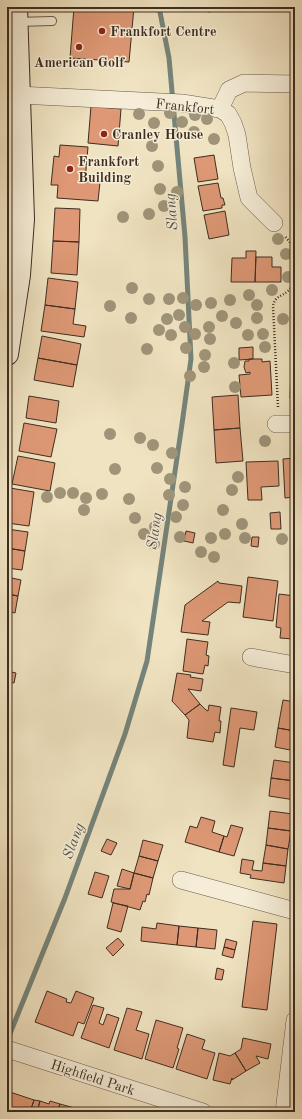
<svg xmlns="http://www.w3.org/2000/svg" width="302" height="1119" viewBox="0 0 302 1119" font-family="'Old Standard TT',serif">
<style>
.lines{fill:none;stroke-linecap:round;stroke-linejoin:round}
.stream{stroke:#75847a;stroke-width:5}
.building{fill:#de9875;stroke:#3e2d20}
.service-casing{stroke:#6a5a48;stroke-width:10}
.minor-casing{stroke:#6a5a48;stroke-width:18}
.secondary-casing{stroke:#3e2d20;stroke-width:24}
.path{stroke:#3e2d20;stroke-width:2.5;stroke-dasharray:1 2;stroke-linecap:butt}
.service{stroke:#f5edd7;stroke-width:8}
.minor{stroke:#f5edd7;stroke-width:17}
.secondary{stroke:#f5edd7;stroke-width:22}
.tree{fill:#9f9479}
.poi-dot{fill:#8f2418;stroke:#f5edd7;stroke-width:1.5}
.labels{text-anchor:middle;stroke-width:3;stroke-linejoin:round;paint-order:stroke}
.poi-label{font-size:14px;font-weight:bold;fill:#3e2d20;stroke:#f5edd7;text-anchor:start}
.street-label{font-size:14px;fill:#3e2d20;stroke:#f5edd7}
.water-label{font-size:15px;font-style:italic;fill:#555146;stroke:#f5edd7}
</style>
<rect width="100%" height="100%" fill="#f0e3c1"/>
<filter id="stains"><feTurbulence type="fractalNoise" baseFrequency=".005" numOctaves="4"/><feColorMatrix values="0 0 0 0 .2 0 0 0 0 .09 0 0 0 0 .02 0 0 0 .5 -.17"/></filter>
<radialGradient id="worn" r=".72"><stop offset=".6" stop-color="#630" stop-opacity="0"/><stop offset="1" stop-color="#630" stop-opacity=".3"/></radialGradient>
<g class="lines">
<path class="stream" d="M9,1036l56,-138 60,-164 22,-73 35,-237 9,-65 -6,-122 -16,-179 -10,-51"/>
</g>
<path class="building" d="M74,7h60l-5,55 -59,-4z
M208,7h27l-27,5z
M91,106l30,3 -3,37 -30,-3z
M60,145l28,2 -3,34 15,1 -2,19 -41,-3 1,-13h-7l3,-29 5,1z
M214,155l4,24 -20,3 -4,-24z
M218,183l3,15h2l2,7h-3v3l-19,3 -5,-25z
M55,208l25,1 -1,33 -26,-1z
M225,211l4,24 -20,4 -5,-24z
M53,241l26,1 -2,33 -26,-2z
M246,251h10l-1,31h-24l1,-24h14z
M256,257h16v10h9v15h-26z
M48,278l30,4 -3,27 -30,-4z
M45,305l30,4 -2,15 13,2 -2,11 -43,-6z
M42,336l39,8 -4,21 -39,-7z
M253,347v12l-14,1v-12z
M38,358l39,7 -4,22 -39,-7z
M249,359h13v3l8,-1 2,34 -31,2 -2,-22 11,-1v-2l-4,1 -2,-6 1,-6h4z
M291,372h4v26h-5z
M238,395l2,33 -26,2 -2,-33z
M29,396l30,5 -3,22 -30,-5z
M24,423l33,6 -6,28 -32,-6z
M240,428l3,33 -27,2 -2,-33z
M18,456l37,7 -5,28 -38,-7z
M295,458v39l-10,1 -2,-39z
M278,461l1,25 -18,1 1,13h-14l-2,-38z
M10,488l24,4 -5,34 -22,-3v-12z
M280,512l1,17h-10l-1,-16z
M7,529l21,3 -3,19 -18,-3z
M186,531l9,2 -2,10 -9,-2z
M252,537h7l-1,10 -7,-1z
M7,548l18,3 -3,19 -15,-2z
M7,577l14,3 -3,16 -11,-2z
M248,577l30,4 -5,40 -30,-4z
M218,581l1,2 23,3 -2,17 -12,-1 -26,19 8,1 -2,13 -27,-3 4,-27z
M7,594l11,2 -3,17 -8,-2z
M279,594l16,2v34l-2,9 -13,-1 1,-10 -5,-1z
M187,639l21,3 -2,13 3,1 -1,10 -3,-1 -2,9 -20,-3z
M7,671l9,2 -2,10 -7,-1z
M177,673l14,2 -1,2 13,2 -2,12 -13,-2 12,15 -15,11 -13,-14z
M283,700l12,2v29l-17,-3z
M200,704l6,6 2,1 1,-6 12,2 -2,14h2l-1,12 -5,-1 -2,10 -26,-4 2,-18 -4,-5z
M231,708l26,4 -3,18 -14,-2 -6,39 -11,-2z
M278,728l17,3v20l-20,-4z
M274,760l21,3v18l-24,-3z
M271,778l24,3v19l-26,-4z
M270,811l23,3 -2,17 -23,-3z
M201,817l14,4 -3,11 12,4 -5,16 -34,-10 5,-16 7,2z
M231,825l12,3 -9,28 -15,-4 5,-16 3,1z
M268,828l23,3 -3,18 -22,-4z
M107,839l10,4 -6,12 -10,-4z
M143,840l20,5 -5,16 -19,-5z
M266,845l22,4 -2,17 -23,-3z
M139,856l19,5 -5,17 -19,-5z
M242,859l12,2 -2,9 10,1 1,-8 23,3 -2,17 -34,-5 1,-3 -11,-2z
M122,869l12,4 -4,16 -13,-3z
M95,872l14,4 -7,22 -14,-4z
M134,873l19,5 -4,17 -2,-1 -2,8 -2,-1 -3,9 -29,-8 3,-13h16z
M113,903l15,3 -7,26 -14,-4z
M253,921l24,3 -10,86 -25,-3z
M157,923l22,3 -2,19 -36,-4 1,-14 14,2z
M179,926l19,2 -2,19 -19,-2z
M198,928l19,2 -2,19 -19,-2z
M118,938l6,7 -11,11 -7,-8z
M226,939l11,3 -2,8 -11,-3z
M224,947l11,3 -2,8 -11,-3z
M217,968l7,2 -2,10 -7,-1z
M47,991l20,8 -1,3 5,1 5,-12 18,7 -10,26 -6,-2 -5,14 -38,-14z
M93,1005l11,3 -5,15 4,2 4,-11 12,4 -10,30 -28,-10z
M127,1008l15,4 -6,18 13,4 -7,25 -28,-9z
M156,1020l27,8 -6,20 2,1 -6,19 -28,-9z
M187,1034l18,6 -3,9 13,4 -8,26 -31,-10z
M243,1038l28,6 -3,15 -12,-3 4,7 -14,8 -11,-18 6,-4z
M219,1053l11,3 5,-3 11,18 -14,9v-2l-2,6 -17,-4z
M7,1091l27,9 -4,12h-23z
M34,1100l6,1 -3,11h-7z
M40,1101l9,3 1,-3 10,3 -3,8h-20z
M60,1104l22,6v2h-25z"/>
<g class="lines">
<g class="service-casing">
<path id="service" d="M17,22l35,-1"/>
</g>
<g class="minor-casing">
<path id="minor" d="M18,95l164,8 38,6 8,5 5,9 4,12 5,33 7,30 25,25
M220,109l9,-19 15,-7 51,1
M276,424h19
M251,657l44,8
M181,880l114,31
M7,1049l196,63
M284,1112l11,-92"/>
</g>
<g class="secondary-casing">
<path id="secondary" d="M7,354l12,-79 4,-56 -7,-212"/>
</g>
<path class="path" d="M278,407l-5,-101c2,-10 8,-9 15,-15 8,-7 9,-35 4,-45 -1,-3 -5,-7 -7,-10"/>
<use href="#service" class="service"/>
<use href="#minor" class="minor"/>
<use href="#secondary" class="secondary"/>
</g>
<g class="tree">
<circle cx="170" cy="113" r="6"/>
<circle cx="139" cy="114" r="6"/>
<circle cx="195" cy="115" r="6"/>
<circle cx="207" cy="119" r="6"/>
<circle cx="182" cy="122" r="6"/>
<circle cx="154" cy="123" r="6"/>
<circle cx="194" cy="132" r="6"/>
<circle cx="214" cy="139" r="6"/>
<circle cx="152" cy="146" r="6"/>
<circle cx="158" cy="166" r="6"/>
<circle cx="160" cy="189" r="6"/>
<circle cx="177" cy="192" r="6"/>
<circle cx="164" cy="206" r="6"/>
<circle cx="149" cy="214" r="6"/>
<circle cx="123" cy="217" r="6"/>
<circle cx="278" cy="239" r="6"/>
<circle cx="286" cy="254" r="6"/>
<circle cx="288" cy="277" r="6"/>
<circle cx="132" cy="288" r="6"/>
<circle cx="272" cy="290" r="6"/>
<circle cx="249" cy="295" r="6"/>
<circle cx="183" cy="298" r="6"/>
<circle cx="149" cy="299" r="6"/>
<circle cx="169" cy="299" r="6"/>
<circle cx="230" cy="300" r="6"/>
<circle cx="211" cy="303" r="6"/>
<circle cx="196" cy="305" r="6"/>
<circle cx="257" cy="305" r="6"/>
<circle cx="110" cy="306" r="6"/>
<circle cx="179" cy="315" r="6"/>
<circle cx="222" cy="316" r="6"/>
<circle cx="131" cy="318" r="6"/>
<circle cx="257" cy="318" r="6"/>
<circle cx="167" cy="319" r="6"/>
<circle cx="283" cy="319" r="6"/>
<circle cx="236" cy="323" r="6"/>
<circle cx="185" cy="327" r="6"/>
<circle cx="209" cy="327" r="6"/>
<circle cx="159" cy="330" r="6"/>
<circle cx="195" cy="334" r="6"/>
<circle cx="263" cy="334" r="6"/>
<circle cx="171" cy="335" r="6"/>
<circle cx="248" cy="335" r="6"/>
<circle cx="210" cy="339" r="6"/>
<circle cx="265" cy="347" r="6"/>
<circle cx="186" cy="348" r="6"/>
<circle cx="147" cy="349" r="6"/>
<circle cx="205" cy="355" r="6"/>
<circle cx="234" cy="363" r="6"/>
<circle cx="204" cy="367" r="6"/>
<circle cx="190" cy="376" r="6"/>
<circle cx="235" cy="387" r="6"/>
<circle cx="110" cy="434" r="6"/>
<circle cx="140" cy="438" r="6"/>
<circle cx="265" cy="441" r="6"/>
<circle cx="153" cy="445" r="6"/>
<circle cx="172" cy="453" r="6"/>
<circle cx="157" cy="468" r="6"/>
<circle cx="115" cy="469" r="6"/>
<circle cx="238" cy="477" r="6"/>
<circle cx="170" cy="479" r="6"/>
<circle cx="185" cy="487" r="6"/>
<circle cx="232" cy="490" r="6"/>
<circle cx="60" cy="493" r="6"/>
<circle cx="73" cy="493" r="6"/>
<circle cx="102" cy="494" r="6"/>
<circle cx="169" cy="495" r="6"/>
<circle cx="47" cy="497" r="6"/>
<circle cx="86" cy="498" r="6"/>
<circle cx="129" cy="499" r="6"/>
<circle cx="183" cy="505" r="6"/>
<circle cx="84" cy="510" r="6"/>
<circle cx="223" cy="510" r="6"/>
<circle cx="176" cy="517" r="6"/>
<circle cx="135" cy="518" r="6"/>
<circle cx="242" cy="524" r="6"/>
<circle cx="155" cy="527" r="6"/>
<circle cx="144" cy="534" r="6"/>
<circle cx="225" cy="534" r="6"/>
<circle cx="180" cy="537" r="6"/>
<circle cx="211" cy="538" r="6"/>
<circle cx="245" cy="538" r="6"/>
<circle cx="282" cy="539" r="6"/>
<circle cx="154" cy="544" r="6"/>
<circle cx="201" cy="552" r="6"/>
<circle cx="214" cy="557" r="6"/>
</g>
<g class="poi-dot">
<circle cx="102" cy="31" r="4"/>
<circle cx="79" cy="47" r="4"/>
<circle cx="104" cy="134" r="4"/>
<circle cx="70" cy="169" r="4"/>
</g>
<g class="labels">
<g class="poi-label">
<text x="110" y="36">Frankfort Centre</text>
<text x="79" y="67" text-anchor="middle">American Golf</text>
<text x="112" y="139">Cranley House</text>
<text x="78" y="166">Frankfort<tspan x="78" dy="16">Building</tspan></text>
</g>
<g class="street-label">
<text transform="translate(185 106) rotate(6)" y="5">Frankfort</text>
<text transform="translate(93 1077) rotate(18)" y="5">Highfield Park</text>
</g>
<g class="water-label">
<text transform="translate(171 212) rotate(-95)" y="5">Slang</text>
<text transform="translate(154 531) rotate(-82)" y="5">Slang</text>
<text transform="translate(73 841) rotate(-70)" y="5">Slang</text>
</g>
</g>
<rect width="302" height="1119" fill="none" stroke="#f0e3c1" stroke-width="24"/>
<rect x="8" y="8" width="286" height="1103" fill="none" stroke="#3e2d20" stroke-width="2"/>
<rect x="12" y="12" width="278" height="1095" fill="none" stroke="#3e2d20"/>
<rect width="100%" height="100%" filter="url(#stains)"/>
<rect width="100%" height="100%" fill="url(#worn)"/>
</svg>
